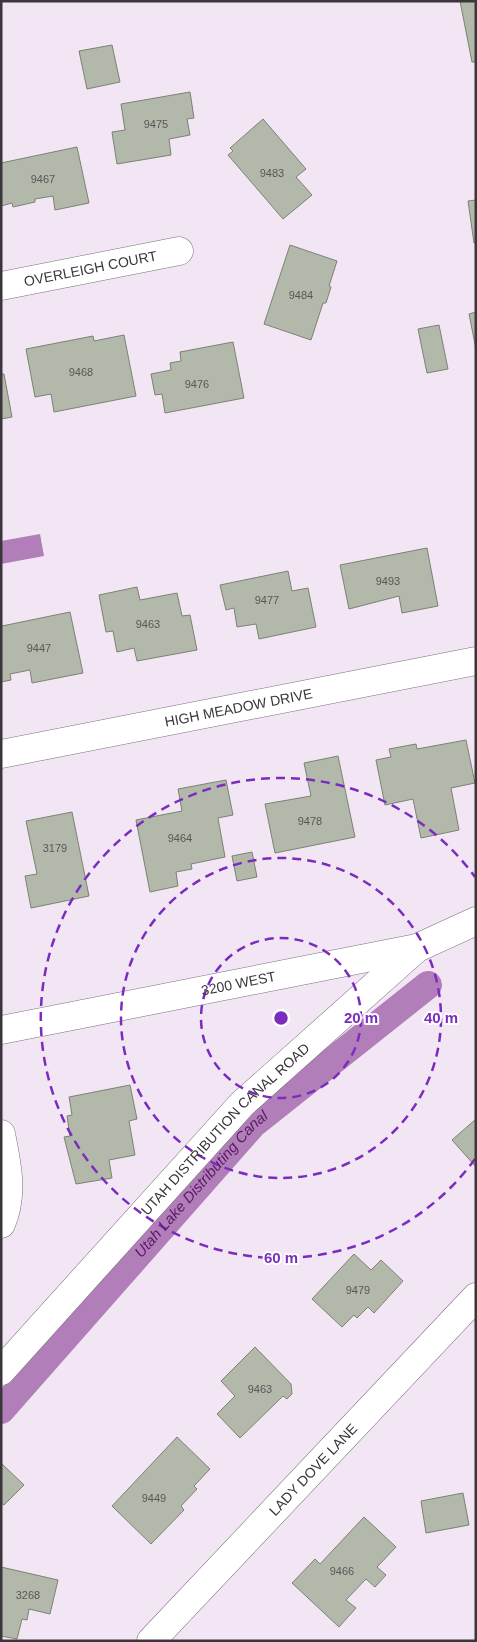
<svg xmlns="http://www.w3.org/2000/svg" width="477" height="1642" viewBox="0 0 477 1642" font-family="Arial,sans-serif">
<style>
.water{fill:#b27eba}
.lines{fill:none;stroke-linecap:round;stroke-linejoin:round}
.canal{stroke:#b27eba;stroke-width:28}
.building{fill:#b3b9aa;stroke:#7c8273}
.minor-casing{stroke:#7a707c;stroke-width:29}
.minor{stroke:#fff;stroke-width:28}
.ring{fill:none;stroke:#7b2cbf;stroke-width:2.5;stroke-dasharray:9 6}
.labels{text-anchor:middle;stroke-width:4;stroke-linejoin:round;paint-order:stroke}
.number-label{font-size:11px;fill:#585757}
.street-label{font-size:14px;fill:#3a363b;stroke:#fff}
.water-label{font-size:15px;font-style:italic;fill:#591a63;stroke:#fff}
.centre{fill:#7b2cbf;stroke:#fff;stroke-width:2.5}
.ring-label{font-size:15px;text-anchor:middle;font-weight:bold;fill:#7b2cbf;stroke:#fff;stroke-width:4;stroke-linejoin:round;paint-order:stroke}
</style>
<rect width="100%" height="100%" fill="#f2e6f4"/>
<path class="water" d="M40,534l4,22 -43,8v-23z"/>
<g class="lines">
<path class="canal" id="s1" d="M1,1410l252,-286 175,-139"/>
</g>
<path class="building" d="M460,1h16v61h-4z
M112,45l8,37 -33,7 -8,-38z
M190,92l4,26 -7,1 3,16 -21,4 2,16 -54,9 -5,-32 13,-2 -4,-26z
M263,119l43,50 -10,8 16,18 -29,24 -55,-64 5,-4 -3,-3z
M77,147l12,56 -34,7 -2,-14 -18,3v3l-22,5 -1,-4 -11,3v-43z
M476,200v43h-2l-6,-42z
M290,245l47,16 -8,25 2,1 -5,16h-3l-12,37 -47,-16z
M476,312v37l-7,-35z
M439,325l9,44 -21,4 -9,-44z
M124,335l12,61 -82,16 -3,-18 -16,3 -9,-48 67,-13 1,5z
M233,342l11,56 -79,15 -3,-19 -7,1 -4,-21 20,-4 -1,-7 11,-2 -1,-9z
M1,374h3l8,43 -11,2z
M427,548l11,58 -36,7 -3,-17 -50,13 -9,-44z
M288,571l4,20 16,-3 8,39 -57,12 -3,-15 -19,3 -3,-19 -8,2 -6,-25z
M137,587l3,13 37,-7 5,23 8,-1 7,35 -60,11 -3,-13 -17,4 -4,-21 -7,1 -7,-37z
M70,612l13,61 -51,10 -2,-13 -20,4 1,6 -10,2v-59l1,3z
M466,740l9,43 -24,5 8,42 -38,8 -8,-39 -28,6 -9,-45 15,-3 -2,-8 27,-5 1,5z
M338,756l17,81 -80,16 -10,-49 46,-8 -7,-33z
M226,780l7,35 -15,3 7,39 -34,7 1,5 -16,3 2,14 -28,6 -14,-72 46,-9 -4,-22z
M72,812l17,84 -58,12 -6,-32 12,-2 -11,-53z
M252,852l5,25 -20,4 -5,-25z
M130,1085l7,34 -8,2 6,34 -26,5 3,18 -36,6 -12,-47 6,-1 -3,-20 5,-1 -3,-18z
M476,1119v48l-24,-27z
M354,1254l17,16 10,-10 22,21 -29,32 -6,-6 -11,11 -3,-3 -12,12 -30,-28z
M255,1347l36,37 1,10 -5,5 -4,-3 -43,42 -23,-24 18,-18 -14,-15z
M177,1437l33,32 -16,17 3,3 -16,17 3,4 -33,34 -39,-38z
M1,1463l23,22 -20,20 -3,-2z
M463,1493l6,32 -43,8 -5,-32z
M364,1517l32,30 -19,20 9,8 -11,12 -9,-8 -20,21 10,8 -17,19 -47,-44 23,-24 5,5z
M1,1567l57,13 -8,34 -21,-5 -2,11 -5,-1 -5,20 -16,-3z"/>
<g class="lines">
<g class="minor-casing">
<g id="minor">
<path id="s2" d="M1,286l178,-35"/>
<path id="s3" d="M1,754l475,-93"/>
<path id="s4" d="M1,1030l416,-82"/>
<path d="M1,1134c6,30 13,61 0,90"/>
<path id="s5" d="M1,1371l241,-267 175,-156 59,-27"/>
<path id="s6" d="M151,1641l325,-344"/>
</g>
</g>
<use href="#minor" class="minor"/>
</g>
<g class="ring">
<circle cx="281" cy="1018" r="80"/>
<circle cx="281" cy="1018" r="160"/>
<path d="M475 1159A240 240 0 1 1 475 877"/>
</g>
<g class="labels">
<g class="number-label">
<text x="156" y="128">9475</text>
<text x="272" y="177">9483</text>
<text x="43" y="183">9467</text>
<text x="301" y="299">9484</text>
<text x="81" y="376">9468</text>
<text x="197" y="388">9476</text>
<text x="388" y="585">9493</text>
<text x="267" y="604">9477</text>
<text x="148" y="628">9463</text>
<text x="39" y="652">9447</text>
<text x="310" y="825">9478</text>
<text x="180" y="842">9464</text>
<text x="55" y="852">3179</text>
<text x="358" y="1294">9479</text>
<text x="260" y="1393">9463</text>
<text x="154" y="1502">9449</text>
<text x="342" y="1575">9466</text>
<text x="28" y="1599">3268</text>
</g>
<g class="street-label">
<text dy="5" stroke="none"><textPath href="#s2" startOffset="91">OVERLEIGH COURT</textPath></text>
<text dy="5" stroke="none"><textPath href="#s3" startOffset="242">HIGH MEADOW DRIVE</textPath></text>
<text dy="5" stroke="none"><textPath href="#s4" startOffset="242">3200 WEST</textPath></text>
<text dy="5" stroke="none"><textPath href="#s5" startOffset="330">UTAH DISTRIBUTION CANAL ROAD</textPath></text>
<text dy="5" stroke="none"><textPath href="#s6" startOffset="236">LADY DOVE LANE</textPath></text>
</g>
<g class="water-label">
<text dy="5" stroke="none"><textPath href="#s1" startOffset="302">Utah Lake Distributing Canal</textPath></text>
</g>
</g>
<circle cx="281" cy="1018" r="8" class="centre"/>
<g class="ring-label">
<text x="361" y="1023">20 m</text>
<text x="441" y="1023">40 m</text>
<text x="281" y="1263">60 m</text>
</g>
<rect width="477" height="1642" fill="none" stroke="#3a363b" stroke-width="5"/>
</svg>
